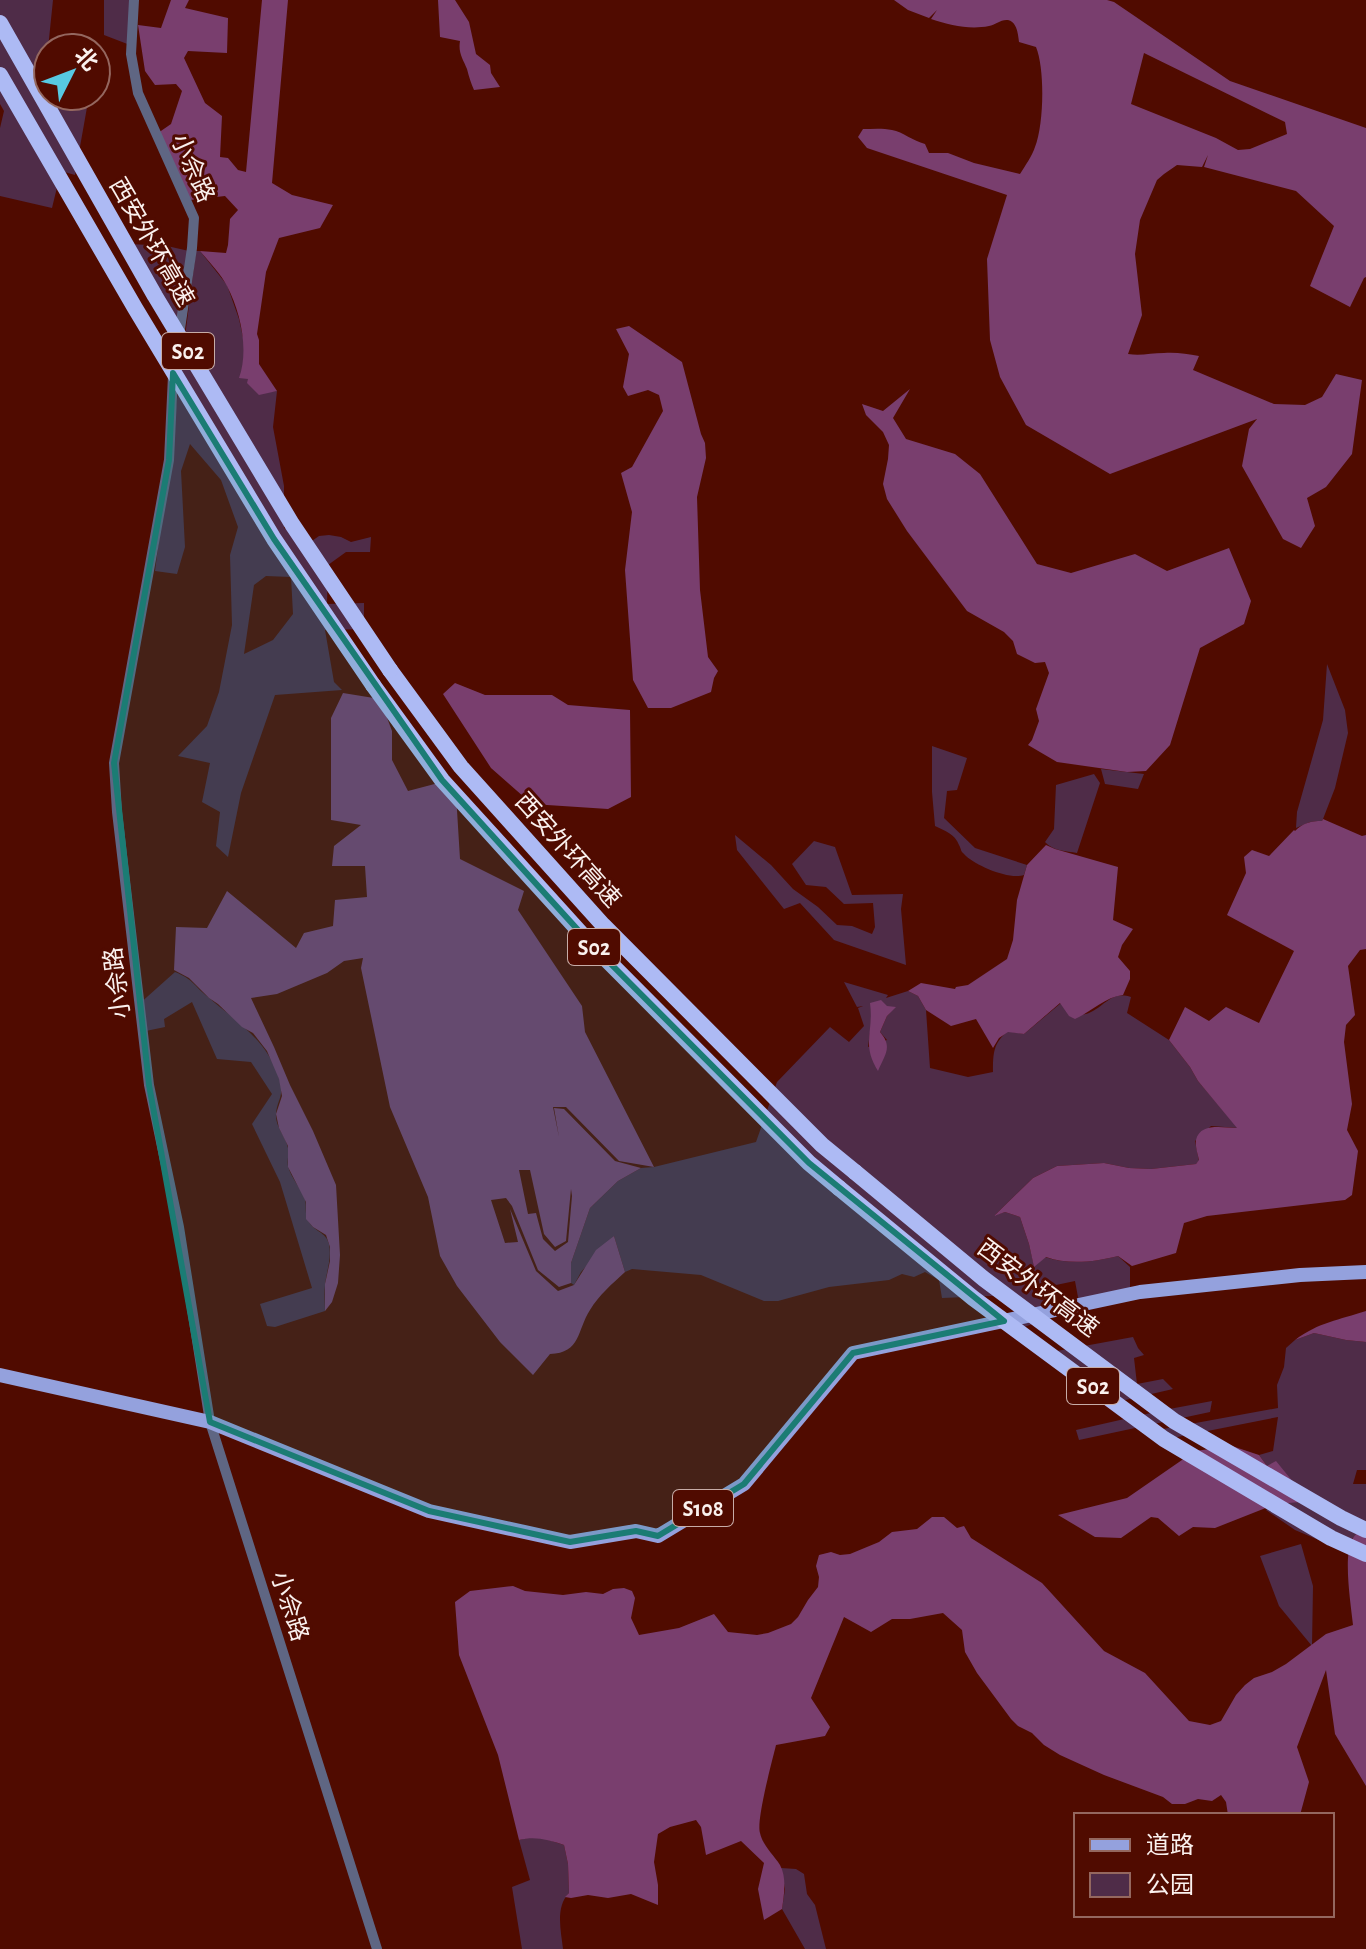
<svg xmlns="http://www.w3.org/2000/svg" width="1366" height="1949" viewBox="0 0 1366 1949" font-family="'Alegreya Sans','Noto Sans SC',sans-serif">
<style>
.green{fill:#4f2c48;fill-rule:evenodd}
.forest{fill:#793e6e;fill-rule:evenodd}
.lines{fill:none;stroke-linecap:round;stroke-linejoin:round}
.tertiary{stroke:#5f6683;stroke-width:10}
.primary{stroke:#94a1dd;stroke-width:14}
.motorway{stroke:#adbaf4;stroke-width:16}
.motorway-bridge{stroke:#adbaf4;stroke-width:16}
.marked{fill:#1b7c74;fill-opacity:0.2;stroke:#1b7c74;stroke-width:6;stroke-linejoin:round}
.labels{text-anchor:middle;stroke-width:6;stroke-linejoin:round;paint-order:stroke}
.shield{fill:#500b00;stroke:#c7aca7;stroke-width:2}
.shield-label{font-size:22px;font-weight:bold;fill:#faf1ee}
.street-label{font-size:24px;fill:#faf1ee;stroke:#500b00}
</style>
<rect width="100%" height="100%" fill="#500b00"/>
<path class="green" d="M0,0h53l-7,68 2,1v27h41l-14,79 -14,-4 -9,37 -52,-12v-68l4,-17 -4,-7z
M104,0h32l-6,45 -26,-10z
M130,244l37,2 22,5 -12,69z
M196,251h4l27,34 12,34 5,23v22l4,15 20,13 9,-1 -4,36 11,59v42l25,15 10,-7 10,-1 12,2 10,5 20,-5 -1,15h-24l-18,13 -1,39 37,-1v26l-39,1 9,52 8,8 -67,5 -34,98 -13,64 -12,-11 4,-34 -18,-10 8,-39 -32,-7 29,-30 12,-34 13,-67 -2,-70 8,-28 -17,-47 -31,-36 -9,27 4,76 -8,27 -22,-3zM266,576l25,1 2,37 -20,26 -29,14 10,-69z
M1327,664l18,46 3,23 -13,55 -12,31 -1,2 -12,1 -14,6 1,-16 26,-92z
M932,746l35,12 -10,32 -10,1 -3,27 31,30 52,17 -3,10c-15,5 -47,-9 -58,-19 -7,-7 -3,-3 -7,-11 -4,-11 -14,-14 -24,-19l-3,-34z
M1101,769l43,5 -6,15 -33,-5z
M1094,774l6,9 -23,70c-11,-2 -24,-2 -32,-11l9,-13 2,-44z
M735,835l36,30 22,24 25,18 19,18 15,1 20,8 3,-7 -2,-24 -29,1 -18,-17 -20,-2 -14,-21 22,-23 21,6 17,48 51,-1 -2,15 5,56 -72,-25 -34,-37 -16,6 -47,-59z
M175,972c18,7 19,14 33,25 29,25 59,43 71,81 6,19 -2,21 -3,36 -1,13 10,22 12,34 1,6 -1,13 0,18 3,12 13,22 17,33 2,8 -1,16 4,23 6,10 17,10 20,22 3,15 -3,28 -4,42 -1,8 0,17 0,25l-50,16 -8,-1 -7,-22 52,-16 -32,-106 -28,-58 20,-30 -21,-32 -34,-3 -25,-57 -28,17 1,8 -24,5 -3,-27z
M844,982l44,13 -2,3 22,-7 10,5 8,14 4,58 38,9 25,-5c0,-18 0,-29 15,-41l16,3 37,-31 8,12c6,0 15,0 20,-2 17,-7 21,-22 42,-16l-4,16 42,27 21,27 8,14 40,47 -27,-2 -16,15 4,20 -3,3 -45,5 -22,-1 -25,-5 -47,3 -24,12 -38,37 10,-3 15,5 9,27 5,22 11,-9c23,8 50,5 73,-1l12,11v31l-50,10 -5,-27 -19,4v31l-35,12 -6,-33 -73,3 -3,-18 -14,-8 -11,5 -12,-3 -13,6 -60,7 -51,14h-14l-63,-26 -69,-6 -7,3 -11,-36 -33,36 -7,13 -3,-2v-20l19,-55 28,-27 23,-13 13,-1 102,-25 21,-60 53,-55 19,15 15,-16 -6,-18 5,-2 -6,1zM895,1007l-8,9 -7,16 7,8 -19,7 4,-29z
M1314,1333l32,7 20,2v128h-9l-4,14h13v42l-14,13 -31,2 -26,-11 -29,-20 10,-6 -9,-38 -8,-11 14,-4 5,-34 -116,23 -10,-9 126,-23 -1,-23 7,-18 2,-19 9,-8z
M1133,1337l5,11 6,7 -10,3 3,26 26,-5 10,10 -65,15 -51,-53z
M1212,1401l-2,11 -131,28 -3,-10 88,-20z
M1301,1544l12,42 -1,60 -33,-40 -19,-50z
M531,1837l12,1 21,7 4,19 1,29c-14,14 -8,38 -6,56h-41l-10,-62 18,-7 -11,-40z
M781,1868l15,1 8,5 3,20 8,11 11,44h-21l-23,-40 3,-20z"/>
<path class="forest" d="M171,0h18l-4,8 43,10 -1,35 -39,-2 -4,7 21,45 17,13 -2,41 8,1 10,12 8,2 16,-172h26l-16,183 20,12 41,10 -13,23 -41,10 -13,34 -9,62 2,6v24l18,27 -18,4 -12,-12 1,-4 -9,-1c10,-28 2,-65 -12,-92 -6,-12 -18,-24 -27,-35l26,2 2,-8 2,-26 8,-9 -13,-14 -35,4 -32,-67 13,-9 11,-33 -6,-7 -21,1 -10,-14 -7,-46 23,3z
M438,0h17l14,22 7,32 14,11 1,8 9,14 -26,3c-3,-7 -5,-13 -7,-21 -4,-10 -9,-16 -7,-28l-20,-4z
M894,0h213l7,2 116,79 136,47v149l-2,1 -14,29 -40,-21 24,-60 -38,-35 -92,-24 4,-12 -6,12 -25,-2 -13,9 -7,6 -17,40 -5,34 7,61 -14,39c13,2 23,-1 36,-1 12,-1 23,1 35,3l-6,14 81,34 31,1 17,-8 14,-23 26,6 -10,74 -26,33 -19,11 8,28 -14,22 -18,-9 -41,-73 7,-37 8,-10 -147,55 -84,-49 -26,-48 -10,-37 -3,-81 20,-64 -140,-47 -9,-11 5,-8c9,0 20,-1 29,1 11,2 21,11 33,14l4,9h19l26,10 46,11c5,-8 12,-18 15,-27 9,-23 10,-78 1,-100l-17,-5c-1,-8 -2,-20 -11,-22 -7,-1 -13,5 -19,6 -20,4 -39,-1 -58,-7l6,-9 -8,8 -21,-8zM1144,53l141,69 2,12 -37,15 -12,1 -22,-12 -85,-34z
M629,326l53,36 19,72 4,9 1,15 -9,39 3,93 8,67 10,14 -4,7 -3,14 -40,16h-23l-15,-28 -8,-110 7,-58 -11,-39 11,-6 31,-56 -4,-16 -11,-5 -20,6 -5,-9 6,-33 -13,-25z
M910,389l-17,29 13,21 49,15 25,20 57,90 34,9 64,-19 32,17 62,-23 22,53 -7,23 -44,24 -30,97 -24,26 -19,1 -70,-10 -29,-17 4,-5 7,-19 -3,-12 13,-36 -4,-11 -10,1 -18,-9 -4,-13 -9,-9 -37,-21 -60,-80 -20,-32 -4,-15 5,-25 1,-14 -6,-13 -17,-17 -4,-11 21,7z
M455,683l30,12h67l16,10 62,5 1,87 -23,12 -76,-5 -41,-36 -48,-74z
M343,693l37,6 12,32v29l16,31 38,-10 10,13 4,65 64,32 -6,19 64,96 3,26 69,135 -35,-6 -53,-54h-13l6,30 -5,-29 10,1 51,52 26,7 -23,13 -28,27 -19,55v20l-12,4 -21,-17 -26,-64 -6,-8 -15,2 14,43 13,-1 -8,-33 26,62 22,20 16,-6 22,-35 18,-14 11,36c-13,12 -26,23 -35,38 -13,20 -9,43 -40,44l-17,21 -33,-33 -43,-56 -17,-30 -12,-59 -38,-90 -29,-139 2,-10 -19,3 -17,12 -50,21 -26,4 23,49 16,38 23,46 23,54 4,70 -2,28 -6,19 -7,9v-27l5,-23v-14l-4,-12 -13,-8 -7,-8v-17l-18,-35v-21l-9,-18 -3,-14 6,-18 -3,-17 -12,-28 -14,-18 -11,-6 -24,-23 -9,-6 -20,-20 -15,-8 2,-43 31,1 20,-37 69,57 8,-15 29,-7 2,-26 32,-3 -2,-31h-33l2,-20 27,-21 -30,-5v-102zM519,1170h11l14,64 11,13 11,-6 5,-52 1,7 -4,46 -13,9 -12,-12 -7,-26 -8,1z
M1323,819l39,17 4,-1v114l-6,1 -12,16 7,49 -9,10 -2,17 8,62 -5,26 11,21 -6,44 -7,5 -138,16 -23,7 -8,30 -44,13 -14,-10c-23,6 -50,9 -72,1l-12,10 -5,-23 -9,-27 -15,-5 -11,4 39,-38 24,-12 47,-3 25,5 22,1 45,-5 3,-4c-1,-5 -4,-14 -3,-20 4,-18 28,-12 41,-12l-39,-47 -8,-14 -21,-27 16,-33 24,14 17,-14 33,16 35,-72 -67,-36 19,-42 -2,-16 8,-7 17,6 25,-26 1,1c8,-8 16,-10 27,-10z
M1046,845l9,4 63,18 -5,53 20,9 -11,16 -4,12 12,14v8l-7,16c-18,2 -32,17 -48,24l-6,-3 -9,-13 -36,31 -16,-2 -9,6 -6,10 -17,-29 -25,7 -25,-16 -8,-14 -10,-5 13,-8 34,6 1,-2 12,-2 39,-26 6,-19 4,-40 10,-35z
M881,1000l6,6 9,1 -9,9 -7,16c13,15 5,22 -2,39 -17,-27 -4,-39 -8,-68z
M1366,1311v31l-20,-2 -32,-7 -19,7c24,-18 44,-20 71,-29z
M1232,1446l27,9 8,11 9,-5 31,38 -7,3 -24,2 -61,24 -22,-1 -14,9 -21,-18 -7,-1 -30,21 -26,-1 -37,-22 69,-17 68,-47z
M932,1517h12l13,11 7,-2 7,12 71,45 62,68 41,22 44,48 21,4 11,-4 15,-26 9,-10 9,-7 18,-6 14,-8 40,-30 27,-9c-2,-20 -10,-68 -1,-85 3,-6 9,-10 14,-14v260l-31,-52 -9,-64 -29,77 12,35 -9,33h-72l-2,-13 -5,-7 -9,6 -14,-2 -13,5h-13l-9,-7 -59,-22 -44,-20 -16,-10 -12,-12 -14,-7 -7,-7 -34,-46 -12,-21 -3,-22 -19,-17 -33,6h-18l-21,13 -27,-15 -33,81 19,29 -5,9 -49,9c-4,17 -20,75 -16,88 3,13 13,21 20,32 7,13 4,30 2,44l-18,11 -6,-31 6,-26 -23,-22 -35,14 -5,-28 -5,-7 -26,7 -12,7 -4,28 4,23v20l-27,-11 -23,4 -20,-3 -17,3 -6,-1 4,-4 -1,-29 -4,-19c-16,-5 -28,-9 -45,-5l-21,-85 -39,-100 -4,-53 15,-11 43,-5 12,5 38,4 23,-3 17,2 10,-5 11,-1 8,3 3,7 -4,20 8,17 40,-7 35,-14 14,18 29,3 11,-2 23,-9 7,-7 10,-17 10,-13 1,-10 -3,-11 3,-11 12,-3 9,3 10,-1 29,-12 13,-10 25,-3z"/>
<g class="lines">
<path class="tertiary" d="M134,0l-3,54 7,39 56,125 -2,30 -19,128 -4,84 -55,303 3,49 32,273 30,142 31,195 167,527"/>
<path class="primary" d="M0,1375l210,47 219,89 141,31 66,-11 22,5 86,-52 109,-131 287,-61 160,-17 66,-3"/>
<path class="motorway" d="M390,670l71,97 142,158 219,220 33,27
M373,685l69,95 146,161 221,222 30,25"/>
<path class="motorway-bridge" d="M0,23l155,273 137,228 98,146
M0,75l135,233 139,231 99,146
M855,1172l129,107 190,142 167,97 25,12
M839,1188l134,110 191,141 167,99 35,16"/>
</g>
<path class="marked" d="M173,373l101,166 168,241 146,161 221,222 195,158 -151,32 -109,131 -86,52 -22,-5 -66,11 -141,-31 -219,-89 -61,-337 -35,-322 55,-303z"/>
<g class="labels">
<g class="shield">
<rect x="162" y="333" width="52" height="36" rx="6"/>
<rect x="568" y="929" width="52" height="36" rx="6"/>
<rect x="1067" y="1368" width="52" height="36" rx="6"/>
<rect x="673" y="1490" width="60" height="36" rx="6"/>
</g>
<g class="shield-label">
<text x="188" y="359">S02</text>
<text x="594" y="955">S02</text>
<text x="1093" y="1394">S02</text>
<text x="703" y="1516">S108</text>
</g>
<g class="street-label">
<text transform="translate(193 168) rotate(66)" y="8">小佘路</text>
<text transform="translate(152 242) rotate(60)" y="8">西安外环高速</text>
<text transform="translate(568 850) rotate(48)" y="8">西安外环高速</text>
<text transform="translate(117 983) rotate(-97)" y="8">小佘路</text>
<text transform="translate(1038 1288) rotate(37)" y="8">西安外环高速</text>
<text transform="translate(290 1606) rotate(72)" y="8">小佘路</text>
</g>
</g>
<rect x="1074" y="1813" width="260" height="104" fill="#500b00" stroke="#94675f" stroke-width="2"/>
<rect x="1090" y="1839" width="40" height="12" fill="#94a1dd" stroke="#94675f" stroke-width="2"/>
<text x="1146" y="1853" font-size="24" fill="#faf1ee">道路</text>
<rect x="1090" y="1873" width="40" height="24" fill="#4f2c48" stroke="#94675f" stroke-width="2"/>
<text x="1146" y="1893" font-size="24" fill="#faf1ee">公园</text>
<g transform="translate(72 72) rotate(48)"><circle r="38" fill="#500b00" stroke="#94675f" stroke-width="2"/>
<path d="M0-6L14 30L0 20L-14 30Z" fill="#57c9e2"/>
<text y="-12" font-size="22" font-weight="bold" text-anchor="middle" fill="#faf1ee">北</text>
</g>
</svg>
